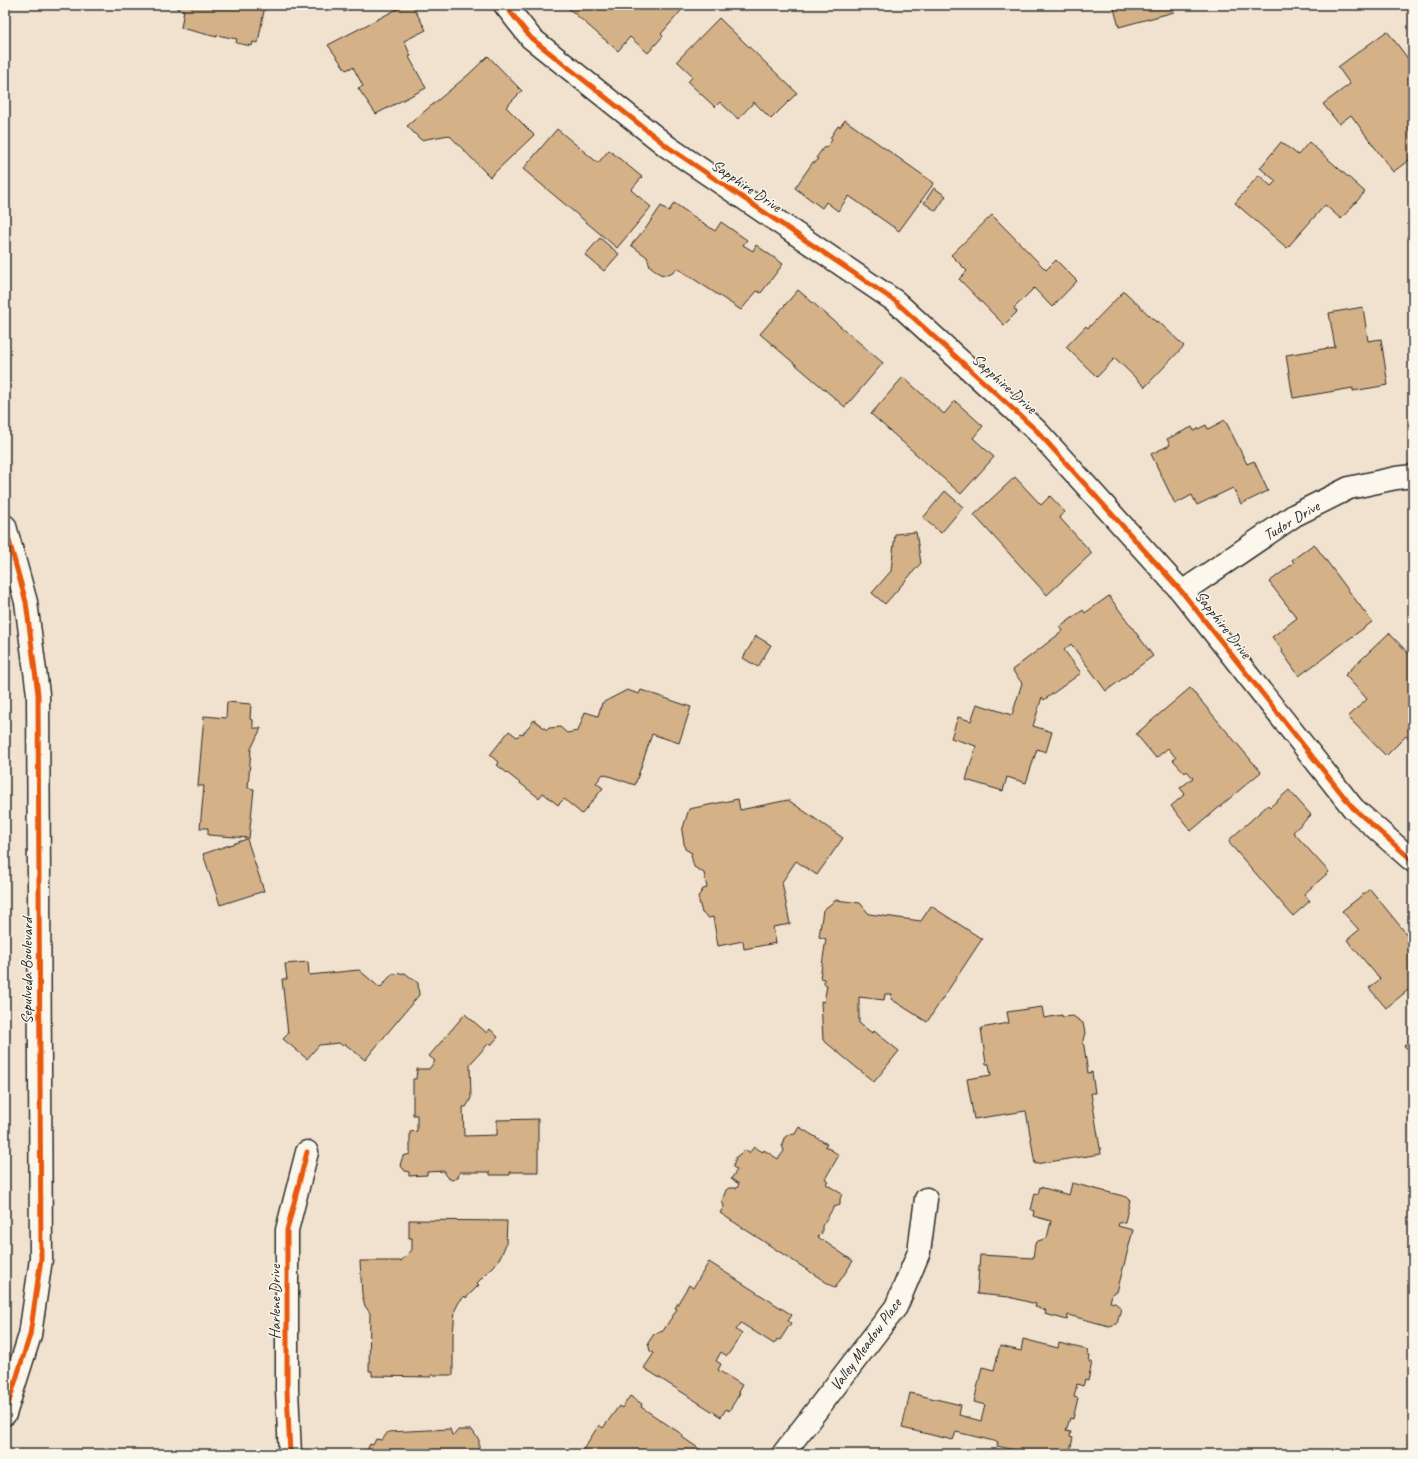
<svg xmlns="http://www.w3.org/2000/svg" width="1418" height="1459" viewBox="0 0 1418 1459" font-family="Caveat,sans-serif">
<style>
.building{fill:#d5b187;stroke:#2b2b2b}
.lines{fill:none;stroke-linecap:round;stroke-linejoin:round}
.street-casing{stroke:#2b2b2b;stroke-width:25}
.secondary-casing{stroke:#2b2b2b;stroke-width:25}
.street{stroke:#fbf7ec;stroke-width:22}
.secondary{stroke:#fbf7ec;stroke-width:22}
.cycleway-casing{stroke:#fbf7ec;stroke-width:8}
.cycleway{stroke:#e8590c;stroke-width:5}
.labels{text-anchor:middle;stroke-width:3;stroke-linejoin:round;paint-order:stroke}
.street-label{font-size:16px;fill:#2b2b2b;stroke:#fbf7ec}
</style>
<rect width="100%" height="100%" fill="#f0e2ce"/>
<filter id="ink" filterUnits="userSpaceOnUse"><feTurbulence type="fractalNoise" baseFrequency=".025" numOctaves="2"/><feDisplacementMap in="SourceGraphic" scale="8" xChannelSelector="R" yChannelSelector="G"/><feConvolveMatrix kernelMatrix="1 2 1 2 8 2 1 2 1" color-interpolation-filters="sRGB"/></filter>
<g filter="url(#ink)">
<path class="building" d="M178,5h87l-7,38 -5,-1 -1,4 -16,-3 1,-4 -20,-4v2l-36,-9 3,-18 -7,-1z
M340,5h18l-14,7z
M405,5h7l14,25 -22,11 7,15 -2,1 17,31 -50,26 -18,-26 5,-2 -10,-19 -7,3 -18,-25z
M571,5h115l-25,29 2,2 -15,17 -18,-16 -12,14 -50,-43z
M1113,5h59l2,7 -55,15z
M719,18l78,75 -26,26 -17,-17 -16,17 -18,-17 -5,5 -27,-25 5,-6 -16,-15z
M1387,31l26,34v92l-20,15 -42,-57 -12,9 -16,-20 27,-20 -12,-17z
M488,56l34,35 -16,16 28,28 -44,42 -41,-42 -28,5 -14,-14 61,-51z
M845,120l89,63 -35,48 -50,-35 -11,15 -12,-9 -4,6 -27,-20 18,-26 2,1 3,-4 -2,-1 8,-11 2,1 6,-8 -2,-2 8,-12 2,1z
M557,129l41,34 11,-13 33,27 -11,13 20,17 -34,41 -94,-79z
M1281,142l17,13 11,-13 56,50 -24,27 -16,-14 -38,43 -52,-45 24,-28 12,11 5,-5 -16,-13z
M934,188l12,8 -10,15 -12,-8z
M674,203l41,28 6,-9 26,18 -4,5 10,6 3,-6 27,19 -22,29 -4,-2 -16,19 -64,-42 -2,3 -4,3 -6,1 -5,-1 -10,-8 -3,-9 -16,-12 15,-17 15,-22 8,5z
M992,215l54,55 10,-10 21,21 -25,26 -18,-19 -20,20 3,4 -13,13 -45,-46 8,-8 -16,-16z
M600,238l19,16 -15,17 -19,-16z
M798,290l85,73 -38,44 -85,-73z
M1124,291l32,31 2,-1 26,25 -39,41 -30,-29 -18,19 -31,-30 20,-21 2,2z
M1363,307l5,34 13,-2 7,46 -35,6v-3l-60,10 -7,-43 49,-8 -6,-34z
M903,377l41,37 11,-13 28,25 -10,12 21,19 -33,37 -90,-80z
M1225,420l22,44 7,-3 14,30 -27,13 -8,-16 -36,17 -5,-10 -17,9 -24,-50 19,-9 -3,-6 25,-12 2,4 12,-6 2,4z
M1015,477l26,28 9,-9 15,16 -6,5 33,36 -45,42 -73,-80z
M945,491l18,16 -22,26 -18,-15z
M916,532l5,31 -36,41 -13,-11 19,-22 4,-37z
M1314,544l58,78 -73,54 -17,-24 1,-1 -11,-14 25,-19 -28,-36 25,-19 -2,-3z
M1109,596l44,60 -47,35 -35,-47 -7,6 17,23 -37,27 -2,-3 -9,29 19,6 -6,20 -9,-3 -11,34 -19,-6 -4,14 -37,-11 10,-34 -25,-8 7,-21 13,4 6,-17 35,11 10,-32 -10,-13 51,-39 -3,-4 23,-17 2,3z
M1389,633l24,25v75l-5,5 -2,-2 -20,20 -38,-39 19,-18 -22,-24z
M756,636l15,9 -13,22 -15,-9z
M1190,688l71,84 -70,59 -20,-25 14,-12 -5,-6 13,-10 -6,-7 -2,2 -12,-13 3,-2 -8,-10 -12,10 -20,-24z
M627,690l12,4 2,-4 50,17 -12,36 -27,-9 -17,51 -32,-11 -7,9 7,5 -21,26 -18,-15 -6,6 -15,-12 -4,5 -42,-33 2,-2 -9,-8 19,-24 8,6 3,-3 2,1 12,-15 13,10 2,-2 11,-1 7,6 11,-2 7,-19 13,4 4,-13z
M227,702l24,2 -1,15 3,1v8h8l-10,21 -3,39 6,1 -5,49 -41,-3v-7h-8l4,-42h-6l6,-70 22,2z
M1289,790l22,25 -18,17 36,40 -25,22 6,7 -17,15 -63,-72 -1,-4 39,-35 2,2z
M738,799l2,11 48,-10 55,38 -26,37 -21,-14 -14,21 8,42 -17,3 3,16 -32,6 -1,-8 -25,5 -5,-29 -4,1 -7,-5 -4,-16 5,-8 4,-1 -3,-15 -10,-6 -3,-12 1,-2 -7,-4 -3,-18 7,-22z
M247,839l17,52 -44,14 -17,-51z
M1370,889l43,53v44l-27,22 -17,-20 11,-9 -33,-39 12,-10 -17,-19z
M836,900l24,3 9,11 52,7 10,-15 51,33 -55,83 -36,-23 1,-5h-7l-1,6 -25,-3v26l13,10 2,-2 25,20 -25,31 -51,-42 -2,-39 3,1 3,-17 -3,-1v-5l-4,-1 6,-39 -7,-2 4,-27z
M308,962l1,13 50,-5 21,18 12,-14 13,-1 13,10 1,12 -54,65 -20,-16 -2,2 -4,-3 -20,2 -12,14 -24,-20 5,-5 -6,-55h5l-2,-15z
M1042,1007l2,11 18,-3v2l11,-1 10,7 2,10 -2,7 5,33 4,-1 3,21h-4l10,61 -66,10 -9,-53 -52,8 -7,-40 24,-4 -2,-11h-3l-5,-36 28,-5 -2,-11z
M465,1014l22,19 3,-4 8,8 -7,8 -2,-2 -19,21 1,34 -2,4 -3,5h-3l1,29 33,-1v-15l41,-1v53h-28v3h-20v-3h-30l-2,5 -3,2 -3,1 -4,-2 -3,-3v-4l-18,1v3l-18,1v-4l-4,-1 -5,-6 3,-9 7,-2v-22l7,-1v-16h-4v-36h3l1,-10h12l6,-8 -6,-5z
M1413,1036v17l-9,-7z
M799,1127l28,17 -2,2 14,9 -14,24 3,2 -2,3 16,10 -2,5v6l-6,2 -12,19v7l-4,4 35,24 -18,27 -115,-75 4,-7 -2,-5 4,-11 3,-2h8l2,-4 -8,-5 6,-9 -4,-3 3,-10 9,-7 4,3 5,-6 9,5 1,-2 14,9 6,-8 -2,-6 2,-7 4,-3 7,-1z
M1072,1183l55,14 3,3 -5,22 -6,1 -1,3 15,4 -16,62 -5,2 -2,8 5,1 6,5 -4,16 -8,2 -41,-11 -1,5 -22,-6 1,-4 -11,-3 1,-3 -27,-7 -32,-3 3,-39 53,3 2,-14 3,-3 9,-3 4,-17 -18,-5 1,-5 -3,-1 4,-17 3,1 2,-7 29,8z
M409,1220l98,1 -1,23 -5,12 -7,10 -17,17 2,2 -13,13 -1,-2 -6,6 -4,8 -2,25v40h-22v2l-59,-1v-5h-3l1,-58 -5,-7 -3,-12 -2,-33h41l11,-11v-12h-3z
M709,1262l83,53 -4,6 3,2 -11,17 -2,-1 -4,5 -33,-21 -5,7 6,4 -15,22 -6,-4 -5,9 5,3 -3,6 24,15 -4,7 2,1 -11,18 -3,-2 -5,8 -77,-49 10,-15 -4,-2 -2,-8 6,-9 9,-3 14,-22 -2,-1 14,-23 4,3z
M1023,1339l35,9 1,-5 29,7 -1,5 3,1 -1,6h3l-4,19 -3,-1 -2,6 -6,-2 -3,13 4,1 -5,21 -3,-1 -4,13 5,1 -1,5 3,1 -4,16h-37l-35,-8 1,-4 -42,-10 -3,8 -51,-12 8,-35 51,12 -2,10 22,6 4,-16 -11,-3 8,-35 12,3 6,-24 21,5z
M630,1396l12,8 -1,3 42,28 -1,2 19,13 -2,4h-119l19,-29 4,3 16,-22 3,2z
M450,1429l2,6h2l4,-5h14l7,10v14h-114l5,-10 3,1 3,-6 6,1 6,-8z"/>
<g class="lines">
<g class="street-casing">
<path id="street" d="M505,5l26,33 137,109 227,154 142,130 145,161 171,216 60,53
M1182,592l113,-77 54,-27 47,-10 17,-2
M290,1454l-3,-64v-160l20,-78
M783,1454l113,-147 23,-55 7,-53"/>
</g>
<g class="secondary-casing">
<path id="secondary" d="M5,526l21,76 12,92 3,565 -11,76 -25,79"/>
</g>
<use href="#street" class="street"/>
<use href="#secondary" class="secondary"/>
<g class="cycleway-casing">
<path id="cycleway" d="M505,5l26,33 137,109 227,154 142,130 145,161 171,216 60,53
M5,526l21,76 12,92 3,565 -11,76 -25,79
M290,1454l-3,-64v-160l20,-78"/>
</g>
<use href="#cycleway" class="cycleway"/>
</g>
</g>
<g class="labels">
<g class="street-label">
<text transform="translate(747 185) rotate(34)" y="6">Sapphire Drive</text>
<text transform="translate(1005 383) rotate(42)" y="6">Sapphire Drive</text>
<text transform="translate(1291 520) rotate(-31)" y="6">Tudor Drive</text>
<text transform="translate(1224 624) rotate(52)" y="6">Sapphire Drive</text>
<text transform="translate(26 971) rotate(-90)" y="6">Sepulveda Boulevard</text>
<text transform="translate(274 1302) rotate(-90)" y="6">Harlene Drive</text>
<text transform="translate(865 1344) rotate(-54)" y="6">Valley Meadow Place</text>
</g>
</g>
<rect width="1418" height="1459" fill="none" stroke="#fbf7ec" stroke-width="20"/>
<rect x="10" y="10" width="1398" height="1439" fill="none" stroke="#2b2b2b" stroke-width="1.5" filter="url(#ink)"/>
</svg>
